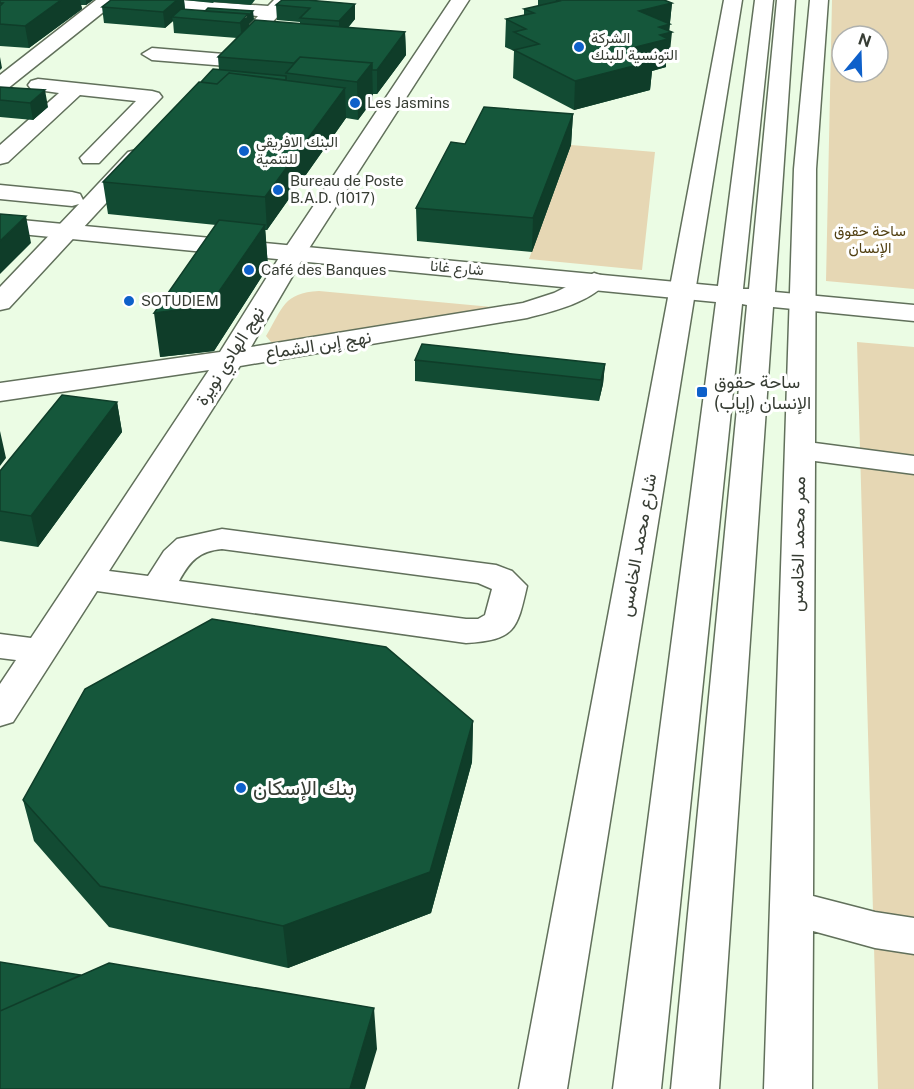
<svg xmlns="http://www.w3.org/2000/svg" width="914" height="1089" viewBox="0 0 914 1089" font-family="'Public Sans',Vazirmatn,sans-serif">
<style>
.green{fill:#e6d7b4;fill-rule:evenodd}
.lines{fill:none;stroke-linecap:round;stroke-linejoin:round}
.minor-casing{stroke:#61705b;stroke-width:3}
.major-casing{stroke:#61705b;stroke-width:3}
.minor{fill:#fff;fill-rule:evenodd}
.major{fill:#fff;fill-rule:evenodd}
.wall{fill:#124b33}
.shaded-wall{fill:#0f3d29}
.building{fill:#15573b;stroke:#0f3d29;stroke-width:1.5}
.poi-dot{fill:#0e60ca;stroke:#fff;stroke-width:2}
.labels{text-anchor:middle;stroke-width:6;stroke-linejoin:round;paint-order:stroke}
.far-poi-label{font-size:15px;fill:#373d34;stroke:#fff;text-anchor:start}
.far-park-label{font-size:15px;fill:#524012;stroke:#fff}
.far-street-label{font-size:15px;fill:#373d34;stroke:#fff}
.street-label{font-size:18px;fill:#373d34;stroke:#fff}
.poi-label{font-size:18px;fill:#373d34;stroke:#fff;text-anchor:start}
.near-poi-label{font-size:21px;fill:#373d34;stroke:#fff;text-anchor:start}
</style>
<rect width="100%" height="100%" fill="#ebfce4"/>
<path class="green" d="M832,0h82v289l-88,-8zM842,36h36v36h-36z
M571,145l84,7 -13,118 -113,-11z
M319,291l173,16 -4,8 -206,30 -11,-3 -5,-6c17,-28 17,-43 53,-45z
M857,342l57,5v742h-36z"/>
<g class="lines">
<g class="minor-casing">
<path id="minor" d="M96,0h84l88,6 6,-6h19l-53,57 -5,1 -1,6 -7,2 -75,-6 -10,-6 10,-6 72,6 34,-38 -147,-10 -104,83 -7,2v-16z
M451,0h18l-163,253 -55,94 272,-44 31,-10 40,-20 9,3 4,5c-14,21 -57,31 -80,37l-287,48 -131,205 39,5 16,-25 13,-12 45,-10 274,36 16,6 15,15c-10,44 -12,54 -61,57l-369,-52 -84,131 -13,4v-42l16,-24 -16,-2v-24l31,4 178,-268 -209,31v-18l220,-31 62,-99zM222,549l256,34 14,6 -7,26 -7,4h-12l-287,-38c11,-20 20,-30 43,-32z
M724,0h18l-175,1089h-48z
M810,0h18l-12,169 -1,274 99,13v18l-99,-13 -2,435 62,16 39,6v36l-39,-6 -62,-17 -1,158h-48l30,-920z
M38,79l114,12 7,2 3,4 -63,66h-16l-3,-5 56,-57 -56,-6 -72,67 -8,2v-19l59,-52 -28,-4 -3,-4 3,-4z
M136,150l8,2 3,5 -3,5 -135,146 -9,2v-23l79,-83 -7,2 -72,-7v-14l72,7 8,2 3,6 45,-48z"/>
</g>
<g class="major-casing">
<path id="major" d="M755,0h18l-30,289h6l28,-289h18l-20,292 139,13v16l-141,-14 -54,782h-48l76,-784 -5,-1 -81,785h-48l103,-787 -716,-70v-14l718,68z"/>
</g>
<use href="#minor" class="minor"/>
<use href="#major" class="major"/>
</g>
<path class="wall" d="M0,0h93l-7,5h-5l1,4 -53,39 -29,-2z
M111,0h144l-4,5 -37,-3 -1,1 -29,-3 1,10 69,9 -5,5v2l51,-2v-2l-23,-2 -1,-15 79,-1v15l-7,9 57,4 1,23 -29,39h-4v6l-15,20 -12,-2 -79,112h-2l3,37 -54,84 -54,6 56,-132 -108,-11 -5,-32 98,-100 18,-12 -1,-13 19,-19 -63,-5 -1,-12 -8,7 -61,-5 -2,-16z
M538,0h126l8,3 -3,28v30h-3v6l-14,4 -2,19 -76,20 -61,-32 1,-27 -9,-4 1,-28 18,-4v-6l14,-3z
M0,87l48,20 -15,13 -33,-3z
M573,114l-2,31 -39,107 -115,-11 -1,-33z
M415,360l190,4 -2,20 -4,17 -184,-20z
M117,402l5,30 -84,115 -38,-6v-70z
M473,721l-1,41 -41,151 -143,55 -179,-41 -75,-86 -11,-41z"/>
<path class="shaded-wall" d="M61,0h19l2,9 -53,39 -4,-22z
M86,0h7l-7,5z
M177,0h7l1,10 -13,7 1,4 -8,7 -2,-16z
M672,3l-3,30 3,-1 -3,29h-3v6l-14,4 -2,19 -76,20 1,-29 53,-32 11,-38z
M355,4v15l-16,18v-16z
M253,11l1,8 -5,5 1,6 -8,8 -2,-15z
M405,32l1,23 -29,39v-24z
M0,57l2,11 -2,2z
M372,63l1,37 -15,20 -1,-38z
M345,88l1,30 -79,112 -2,-33z
M45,90l3,17 -15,13 -3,-17z
M573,114l-2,31 -39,107 1,-34z
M26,216l5,27 -31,31v-33z
M265,225l3,42 -54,84 -54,6 -6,-44z
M605,364l-2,20 -4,17 2,-21z
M117,402l5,30 -84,115 -7,-31z
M0,431l6,27 -6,8z
M473,721l-1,41 -41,151 -143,55 -5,-42z
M374,1008l3,41 -12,40h-15z"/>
<path class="building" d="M0,0h61l-36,26 -25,-2v-18l3,-3h-3z
M111,0h66l-14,12 -61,-5z
M282,0h25l48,4 -16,17 -39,-3 10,-10 -34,-3z
M556,0h108l8,3 -33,8 31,13 -11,3 13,5 -12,3 8,4 -40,10 25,12 -78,20 -61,-31 25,-6 -25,-12 12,-3 -20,-10 28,-6 -10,-4 35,-8z
M208,8l45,3 -5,5v-2l-43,-3z
M181,9l67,5 -8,9 -68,-6z
M255,20l150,12 -28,38h-5v-7l-72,-6 -6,6 -76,-6z
M300,57l72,6 -15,19 -71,-9z
M213,69l73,7v4l-57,-7 -12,11 -16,-2z
M229,73l116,15 -80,109 -162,-15 96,-100 18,2z
M0,87l45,3 -15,13 -30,-3z
M484,107l89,7 -40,104 -117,-10 35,-66 14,2z
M0,214l26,2 -26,25z
M219,220l46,5 -56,81 -55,7z
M422,344l183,20 -4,16 -186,-20z
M62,395l55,7 -86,114 -31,-5v-40z
M212,619l174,28 87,74 -43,151 -147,54 -183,-40 -77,-86 62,-111z
M0,962l81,13 -81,36z
M109,963l265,45 -24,81h-350v-78z"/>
<g class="poi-dot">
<circle cx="579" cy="47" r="6"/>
<circle cx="355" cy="103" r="6"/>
<circle cx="244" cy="151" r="6"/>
<circle cx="278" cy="190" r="6"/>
<circle cx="249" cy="270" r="6"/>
<circle cx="129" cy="301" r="6"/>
<rect x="696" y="386" width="12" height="12" rx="3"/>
<circle cx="241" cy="788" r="6"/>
</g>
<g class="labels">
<g class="far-poi-label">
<text x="591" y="43">الشركة<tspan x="591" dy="17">التونسية للبنك</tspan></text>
<text x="367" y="108">Les Jasmins</text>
<text x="256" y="147">البنك الافريقي<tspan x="256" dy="17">للتنمية</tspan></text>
<text x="290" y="186">Bureau de Poste<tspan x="290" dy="17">B.A.D. (1017)</tspan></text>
<text x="261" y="275">Café des Banques</text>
<text x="141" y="306">SOTUDIEM</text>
</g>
<g class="far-park-label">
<text x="870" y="236">ساحة حقوق<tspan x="870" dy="17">الإنسان</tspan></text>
</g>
<g class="far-street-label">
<text transform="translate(457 268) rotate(5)" y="5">شارع غانا</text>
</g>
<g class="street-label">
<text transform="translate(318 345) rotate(-9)" y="6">نهج إبن الشماع</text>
<text transform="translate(230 356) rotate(-58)" y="6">نهج الهادي نويرة</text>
<text transform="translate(798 544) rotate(-89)" y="6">ممر محمد الخامس</text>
<text transform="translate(638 545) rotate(-80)" y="6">شارع محمد الخامس</text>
</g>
<g class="poi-label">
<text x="714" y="388">ساحة حقوق<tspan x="714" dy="21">الإنسان (إياب)</tspan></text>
</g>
<g class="near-poi-label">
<text x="253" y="795">بنك الإسكان</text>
</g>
</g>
<g transform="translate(860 54) rotate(19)"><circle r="28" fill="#ffffff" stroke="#afb1ae" stroke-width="1.5"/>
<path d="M0-4.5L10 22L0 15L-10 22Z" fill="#0e60ca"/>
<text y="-9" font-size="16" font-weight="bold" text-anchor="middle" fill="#373d34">N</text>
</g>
</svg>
